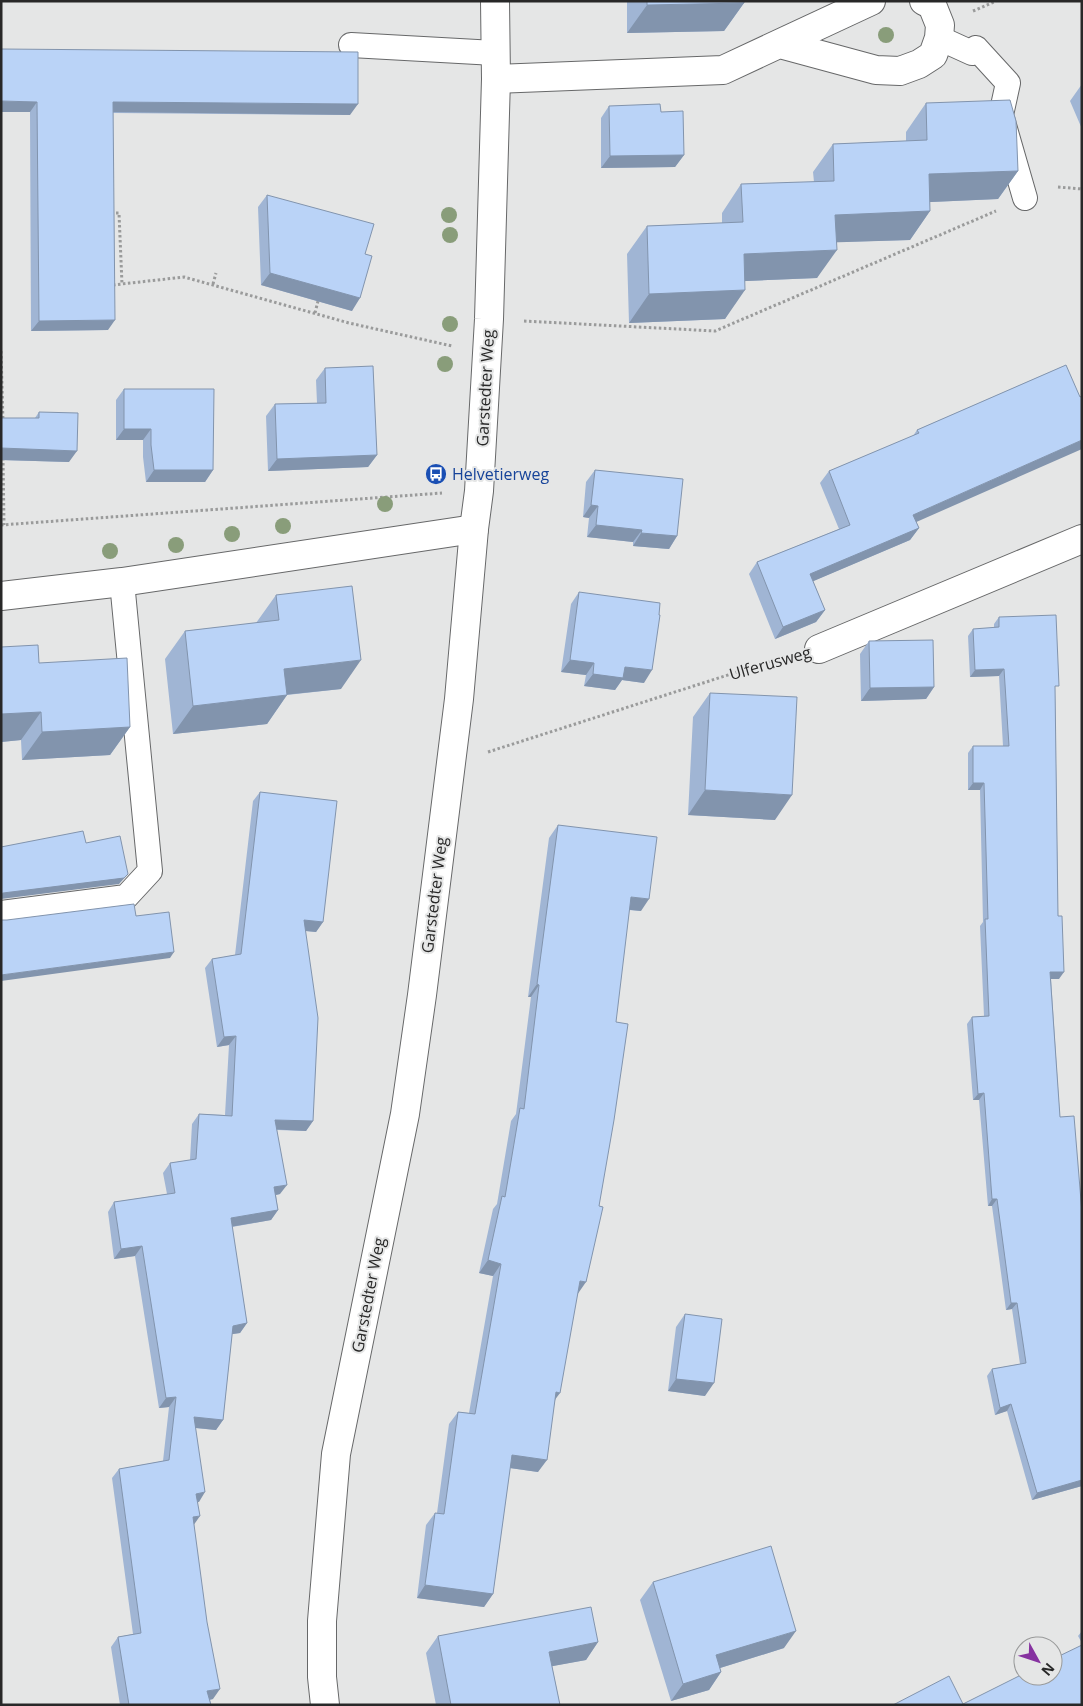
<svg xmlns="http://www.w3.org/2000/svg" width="1083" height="1706" viewBox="0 0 1083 1706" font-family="'Open Sans',sans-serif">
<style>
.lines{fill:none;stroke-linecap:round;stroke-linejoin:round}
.lane-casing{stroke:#676869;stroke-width:26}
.street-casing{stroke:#676869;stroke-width:30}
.secondary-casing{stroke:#676869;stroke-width:30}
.path{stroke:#9a9b9b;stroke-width:3;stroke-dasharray:2.5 2.5;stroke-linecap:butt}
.lane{stroke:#fff;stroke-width:24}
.street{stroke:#fff;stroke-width:28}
.secondary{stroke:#fff;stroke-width:28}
.tree{fill:#899d7a}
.wall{fill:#a0b5d4}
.shaded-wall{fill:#8294ad}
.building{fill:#bad3f7;stroke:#8294ad}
.labels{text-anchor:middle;stroke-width:4;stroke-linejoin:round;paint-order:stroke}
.street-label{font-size:16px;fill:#282828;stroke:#e5e6e6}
.transit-label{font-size:16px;fill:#164399;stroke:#e5e6e6;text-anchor:start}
</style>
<rect width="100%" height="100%" fill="#e5e6e6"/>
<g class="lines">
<g class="lane-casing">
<path id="lane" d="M939,38l33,15 4,-5 32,35 -7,32 24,83
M351,45l144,8
M1,913l125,-16 24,-26 -28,-289"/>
</g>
<g class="street-casing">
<path id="street" d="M780,44l96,26 24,1 19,-7 14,-9 6,-17 1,-13 -8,-20 -8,-4
M496,79l227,-9 148,-69
M1,596l121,-14 352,-53
M819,649l263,-110"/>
</g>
<g class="secondary-casing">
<path id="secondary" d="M325,1705l-3,-28v-56l14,-167 69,-340 17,-119 37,-296 15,-170 5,-38 10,-172 7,-240 -1,-78"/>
</g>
<path class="path" d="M973,11l23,-10
M1058,187l24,2
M111,213h8l3,71
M213,284l3,-11
M113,285l71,-8 165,46 103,23
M315,313l3,-12
M524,321l191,10 281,-120
M1,351l2,71
M3,458l1,67
M1,525l441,-32
M488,752l296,-95"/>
<use href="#lane" class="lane"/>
<use href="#street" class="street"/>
<use href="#secondary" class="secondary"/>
</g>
<g class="tree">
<circle cx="886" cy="35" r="8"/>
<circle cx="449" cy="215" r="8"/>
<circle cx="450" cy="235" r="8"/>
<circle cx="450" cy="324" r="8"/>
<circle cx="445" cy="364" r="8"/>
<circle cx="385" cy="504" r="8"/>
<circle cx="283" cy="526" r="8"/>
<circle cx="232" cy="534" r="8"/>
<circle cx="176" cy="545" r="8"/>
<circle cx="110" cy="551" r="8"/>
</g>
<path class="wall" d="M627,1h117v2l-20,28 -97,2z
M1,49l349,66 -237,-2 -5,217 -77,1 -1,-219z
M1082,84v45l-12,-28z
M926,103l92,68 -20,28 -68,3v9l-20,29 -73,2 -20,36 -72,3 -20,38 -96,4 -2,-69 20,-28 75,-3v-10l19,-29 73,-2 -1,-10 20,-28 73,-3v-9z
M609,106l52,6 23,43 -9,12 -74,1v-50z
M267,195l98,59 -13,57 -91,-26 -3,-78z
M1066,365l-150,157 3,6 -9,12 -97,41 12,29 -9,12 -41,17 -26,-65 8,-12 82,-33 -19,-46 9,-12 84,-35 4,-6z
M325,368l52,87 -9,12 -100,4 -2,-55 9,-12 42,-1 -1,-23z
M124,389l89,81 -8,12h-59l-3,-25v-17h-27v-40z
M39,412l30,50 -68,-2v-42h34z
M595,470l82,66 -8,13 -36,-3v-4l-46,-5 2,-19 -6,-1 3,-35z
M579,592l65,91 -22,-3 -7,10 -31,-4 2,-11 -25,-3 10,-68z
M276,595l65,94 -54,6 -20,29 -94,10 -8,-75 20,-28 71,-8z
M999,617l56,74 4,288h-8l9,138 22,96v273l-50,14 -25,-89 -12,4 -8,-39 5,-7 28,-5 -8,-55 -6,1 -14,-104h-4l-9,-106h-6l-6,-76 5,-7 12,-1 -4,-90 3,-4 -3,-132h-12v-37l5,-7h30l-4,-70 -29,1 -2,-41 5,-7 21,-1v-4z
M869,641l65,46 -8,12 -65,2 -1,-47z
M1,647l38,16 91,64 -20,28 -88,5 -1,-20 -20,2z
M710,693l65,127 -87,-5 5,-98z
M260,792l63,130 -7,10 -11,-1 8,190 -7,10 -29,-1 3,64 -4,1 2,15 -7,10 -39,7 15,96 -7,10 -8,1 -9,86 -7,10 -21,-2 4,74h-2l-3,22 19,175 -3,1 1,5h-91l-9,-58 7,-10 15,-3 -21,-156 7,-9 44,-8 6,-54 -10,1 -24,-152 -21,3 -6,-47 6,-10 53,-8 -4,-21 7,-10 20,-3 2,-36 7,-10 26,1 4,-70 -12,2 -12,-79 7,-9 23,-4 18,-154z
M558,825l83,86 -12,-1 -52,385 -22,106 -17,71 -28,-4 -17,126 -9,13 -67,-9 9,-73 9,-12h2l12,-89 9,-12 11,1 24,-137 -14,-3 14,-64 4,-5 14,-83 5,-7 15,-117h-3l21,-159z
M685,1314l20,82 -37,-5 8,-64z
M653,1582l131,66 -64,20 1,4 -12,18 -38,11 -31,-101z
M1082,1631v12l-4,-7z
M438,1636l160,6 -12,18 -34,6 8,39h-124l-10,-52z"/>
<path class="shaded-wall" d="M744,3l-20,28 -97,2 20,-28z
M1,101l36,1 -7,10h-29z
M113,102l245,2 -8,11 -244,-3z
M684,155l-9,12 -74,1 9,-12z
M1018,171l-20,28 -89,4 20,-29z
M930,211l-20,29 -95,3 20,-28z
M837,250l-20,28 -93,4 20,-28z
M270,273l90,25 -8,13 -91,-26z
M745,290l-20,29 -96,4 20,-29z
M115,320l-7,10 -77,1 8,-10z
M124,429h27l-8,11h-27z
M1082,440v9l-177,78 8,-12z
M1,448l76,3 -8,11 -68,-2z
M377,455l-9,12 -100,4 9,-12z
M154,470h59l-8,12h-59z
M591,505l7,1 -9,12 -6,-1z
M596,525l46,5 -9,12 -46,-5z
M919,528l-9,12 -108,46 8,-12z
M641,533l36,3 -8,13 -36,-3z
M825,610l-9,12 -41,17 8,-12z
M361,660l-20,29 -77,8 20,-28z
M570,660l24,3 -8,12 -25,-3z
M625,667l27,3 -8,13 -22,-3 -7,10 -31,-4 9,-12z
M1004,669l-5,7 -29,1 5,-7z
M934,687l-8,12 -65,2 9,-13z
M287,695l-20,29 -94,10 20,-28z
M41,712l-20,28 -20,2v-28z
M130,727l-20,28 -88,5 20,-28z
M973,783h11l-4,7h-12z
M705,790l87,5 -17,25 -87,-5z
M128,874l-9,10 -118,15v-5l2,-1z
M631,897l18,2 -8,12 -19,-2z
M304,920l19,2 -7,10 -19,-2z
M174,952l-4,6 -169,23v-6z
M1050,972h14l-5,7h-13z
M537,984l2,1 -8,12h-3z
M236,1036l-7,9 -12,2 7,-10z
M984,1093l-5,7h-6l5,-6z
M275,1120l38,1 -7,10 -38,-2z
M287,1185l-7,9 -13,3 7,-10z
M992,1199h5l-5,7h-4z
M278,1210l-7,10 -47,8 7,-10z
M142,1246l-7,10 -21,3 7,-10z
M488,1260l13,4 -8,12 -14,-3z
M580,1281l6,1 -9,13z
M1011,1303h6l-5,6 -6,1z
M247,1323l-7,10 -14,2 7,-9z
M676,1379l38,4 -9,13 -37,-5z
M556,1392l4,1 -9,12z
M176,1397l-7,10 -10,1 7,-10z
M1011,1404l-4,7 -12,4 5,-7z
M194,1417l29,3 -7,10 -29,-3z
M512,1455l35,5 -9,12 -35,-5z
M1082,1480v6l-50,14 5,-7z
M205,1492l-6,10 -10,1 7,-9z
M200,1516l-7,10v-9z
M425,1585l68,9 -9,13 -67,-9z
M796,1631l-12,17 -80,25 12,-18z
M598,1642l-12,18 -49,9 12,-17z
M721,1672l-12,18 -38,11 12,-17z
M220,1689l-7,10 -12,2 6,-10z"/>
<path class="building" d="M647,1h97v2l-97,2z
M1,49l357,3v52l-245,-2 2,218 -76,1 -2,-219 -36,-1z
M1010,100l6,21 2,50 -89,3 1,37 -95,4 2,35 -93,4 1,36 -96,4 -2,-68 96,-4 -2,-38 93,-3 -1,-37 94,-4 -1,-37z
M660,104l1,8 22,-1 1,44 -74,1 -1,-50z
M267,195l107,29 -9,30 7,2 -12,42 -90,-25z
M1066,365l14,32 2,-1v44l-169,75 6,13 -109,46 15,36 -42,17 -26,-65 93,-37 -21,-54 90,-38 -2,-3z
M373,366l4,89 -100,4 -2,-55 51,-1 -1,-35z
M124,389h90l-1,81h-59l-3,-25v-16h-27z
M39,412l39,1 -1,38 -76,-3v-30h38z
M595,470l88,9 -6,57 -36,-3 1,-3 -46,-5 2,-19 -7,-1z
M352,586l9,74 -77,9 3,26 -94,11 -8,-75 94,-11 -3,-25z
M579,592l81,11 -1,12h1l-8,55 -27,-3 -2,11 -30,-4 1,-11 -24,-3z
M1056,615l3,71h-4l3,230h4l2,56h-14l10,145 14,-1 8,97v267l-45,13 -26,-89 -11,4 -8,-39 34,-6 -9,-60h-6l-14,-104h-5l-8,-106 -6,1 -6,-77 17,-1 -4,-97h3l-4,-136h-11v-37h36l-5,-77 -29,1 -2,-41 26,-2v-10z
M933,640l1,47 -64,1 -1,-47z
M38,645l1,18 88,-5 3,69 -88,5 -1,-20 -40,2v-67z
M710,693l87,4 -5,98 -87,-5z
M260,792l77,9 -14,121 -19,-2 14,98 -5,103 -38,-1 12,65 -13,2 4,23 -47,8 16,105 -14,3 -10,94 -29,-3 11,75 -9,2 4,22 -7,1 14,105 13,67 -13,2 4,14h-82l-11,-68 23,-4 -22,-164 50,-9 7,-63 -10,1 -24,-152 -21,3 -7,-47 61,-9 -5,-30 26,-4 3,-45 33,2 4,-80 -12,1 -12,-78 29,-5z
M558,825l99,12 -8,62 -18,-2 -15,125 12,2 -14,96 -15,86 4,1 -17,75 -6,-1 -20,112 -4,-1 -9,68 -35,-5 -19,139 -68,-9 10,-72 9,1 14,-102 17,2 26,-150 -13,-4 14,-64 3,1 15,-89 4,1 15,-124 -2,-1z
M83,831l3,12 34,-7 8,38 -4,4 -121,15 -2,1v-47z
M134,904l2,12 33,-4 5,40 -173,23v-55h6z
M685,1314l37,5 -8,64 -38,-4z
M771,1546l25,85 -80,24 5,17 -38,12 -30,-102z
M591,1607l7,35 -49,10 11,53h-109l-13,-69z
M1082,1645v60h-189l56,-29 14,28 60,-30v2h30v-17z"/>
<defs>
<g id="bus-disc" transform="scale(1.125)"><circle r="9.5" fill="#1a4fb4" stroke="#e5e6e6"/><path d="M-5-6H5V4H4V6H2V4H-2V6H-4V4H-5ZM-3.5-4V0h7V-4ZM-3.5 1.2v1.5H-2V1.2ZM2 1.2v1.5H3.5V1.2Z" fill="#fff"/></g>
</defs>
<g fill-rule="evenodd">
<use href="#bus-disc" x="436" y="474"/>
</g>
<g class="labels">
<g class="street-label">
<text transform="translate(485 388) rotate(-87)" y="6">Garstedter Weg</text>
<text transform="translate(770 663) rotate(-16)" y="6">Ulferusweg</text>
<text transform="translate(434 895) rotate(-83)" y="6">Garstedter Weg</text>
<text transform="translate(368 1295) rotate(-79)" y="6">Garstedter Weg</text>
</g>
<g class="transit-label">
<text x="452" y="480">Helvetierweg</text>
</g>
</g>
<rect width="1083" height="1706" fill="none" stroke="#282828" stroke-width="5"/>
<g transform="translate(1038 1661) rotate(130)"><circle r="24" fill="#e5e6e6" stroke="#999a9a"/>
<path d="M0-4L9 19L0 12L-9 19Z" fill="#8632a0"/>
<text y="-8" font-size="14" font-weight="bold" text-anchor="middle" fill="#282828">N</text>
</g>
</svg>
